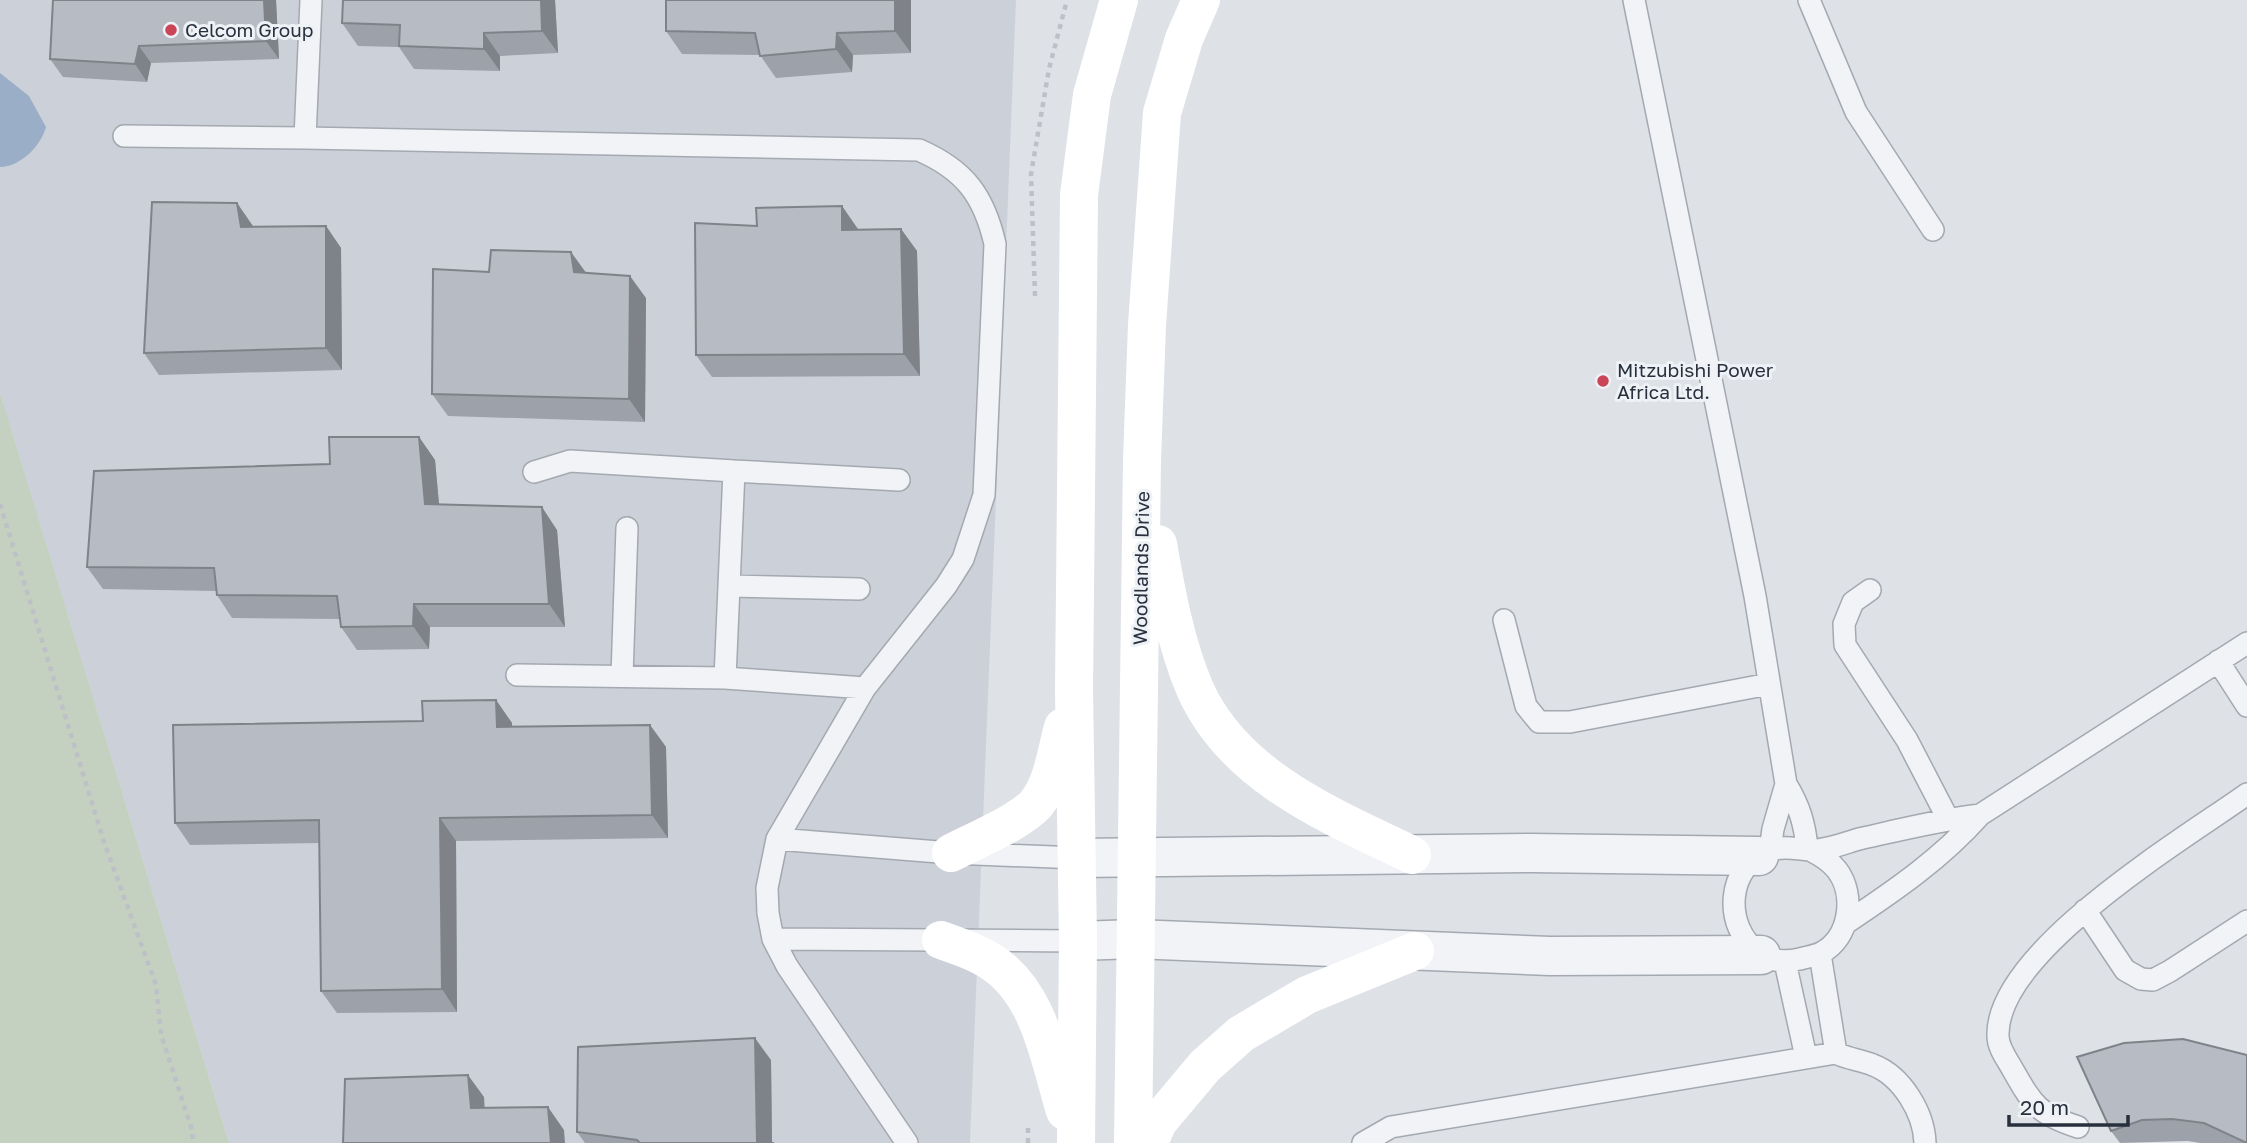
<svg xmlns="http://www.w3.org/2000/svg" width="2247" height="1143" viewBox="0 0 2247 1143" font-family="'Golos Text',sans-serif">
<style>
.built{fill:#ccd1d9}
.grass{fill:#c4d1c0}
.water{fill:#9aafc7}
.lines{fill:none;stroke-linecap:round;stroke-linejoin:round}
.service-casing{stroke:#a4a9b1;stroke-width:24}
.minor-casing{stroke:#a4a9b1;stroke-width:41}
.path{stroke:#bdc0c6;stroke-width:4.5;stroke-dasharray:5 5;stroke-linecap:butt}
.service{stroke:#f1f3f6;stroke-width:21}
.minor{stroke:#f1f3f6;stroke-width:38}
.secondary{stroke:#fff;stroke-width:38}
.wall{fill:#9da1a9}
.shaded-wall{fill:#7f8389}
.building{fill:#b6bbc4;stroke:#7f8389;stroke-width:2}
.poi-dot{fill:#ca4558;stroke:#eef1f5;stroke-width:2.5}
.labels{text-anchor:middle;stroke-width:6;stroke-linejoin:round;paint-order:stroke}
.poi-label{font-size:19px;fill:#28303e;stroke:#eef1f5;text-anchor:start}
.street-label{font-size:19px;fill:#28303e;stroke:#eef1f5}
</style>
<rect width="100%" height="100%" fill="#dee2e7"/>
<path class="built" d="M0,0h1016l-46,1143h-741l-229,-750z"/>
<path class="grass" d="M0,393l6,19 223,731h-229z"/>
<path class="water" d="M0,73l29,23 17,31c-5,19 -26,40 -46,40z"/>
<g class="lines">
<g class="service-casing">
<path id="service" d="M311,0l-6,138 614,12c46,20 65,46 76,94l-11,251 -21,64 -17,27 -81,102 -88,151 -10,49 1,25 5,26 14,27 120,177
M1634,0l121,596 31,188c13,21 19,40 21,65
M1809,0l47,112 77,118
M124,136l181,2
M734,471l165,9
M534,472l36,-11 164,10 -9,207 140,10
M729,586l130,3
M1870,590l-17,12 -9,22 1,21 62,95 41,79
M1504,620l22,86 13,16h31l199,-38
M2218,661l29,45
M517,675l208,3
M622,676l5,-148
M777,839l174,14 127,5
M1770,850l3,-21 13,-45
M1812,851c10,5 18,10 25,19 19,25 13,68 -16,83 -6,3 -15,4 -21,6 -14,3 -29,3 -41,-6 -36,-25 -34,-88 12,-103 15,-5 27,0 42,0 14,0 32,-7 46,-11 40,-9 80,-19 121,-24
M2085,910l40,60 16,9 12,1 17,-9 77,-50
M1846,923c48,-32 95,-64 134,-108l267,-172
M773,939l305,2
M1820,954l16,99
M1785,962l21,95
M2078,1127c-40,-13 -45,-22 -65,-57 -6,-11 -15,-22 -15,-34 -3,-84 186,-197 249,-242
M1363,1143l28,-16 445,-74c12,6 25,7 37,12 29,11 51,48 52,78"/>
</g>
<g class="minor-casing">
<path id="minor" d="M1078,858l453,-5 228,3
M1078,941l57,-2 415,17 211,-1"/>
</g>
<path class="path" d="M1035,296l-4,-122 18,-105 18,-69
M0,504l104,338 52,143 5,49 31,96 1,13
M1028,1143v-17"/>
<use href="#service" class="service"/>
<use href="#minor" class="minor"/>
<path class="secondary" d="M1158,544c8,47 18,101 37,145 39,88 136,127 217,166
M951,853c23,-12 69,-31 85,-49 17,-21 20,-52 27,-77
M941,940c16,6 34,11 49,21 50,31 59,98 75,150
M1076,1143l2,-202 -4,-251 5,-495 13,-100 27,-95
M1133,1143l9,-683 5,-135 15,-212 22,-74 17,-39
M1149,1143l9,-21 47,-56 36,-32 66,-39 108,-44"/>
</g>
<path class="wall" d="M53,0h223l3,59 -128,4 -4,19 -84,-5 -13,-18z
M343,0h212l3,53 -58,3v15l-86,-2 -15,-22 -41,-1 -16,-23z
M911,0v53l-58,2 -1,17 -76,6 -16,-23 -78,-1 -16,-23z
M237,203l16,24 73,-1 15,22 1,122 -183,5 -15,-22z
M842,206l16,24 43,-1 16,22 3,125 -208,1 -16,-22 61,-129z
M489,272l97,1 60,25 -1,124 -197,-6 -16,-22z
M419,437l16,23 4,44 118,26 8,97h-135l-1,22 -72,1 -16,-23 -1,-8 -108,-1 -15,-23 -1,-4 -113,-2 -16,-22 243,-103z
M496,700l16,23v4l138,-2 16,22 2,91 -212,3 1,171 -120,1 -16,-22 -1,-148 -130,2 -15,-22 248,-102z
M2247,1055v88h-47l-12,-2 -68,2 -9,-12z
M771,1060l1,83h2h-189l-8,-11z"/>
<path class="shaded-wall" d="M264,0h12l3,59 -13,-18z
M541,0h14l3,53 -16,-22z
M895,0h16v53l-16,-22z
M484,33l16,23v15l-16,-22z
M837,33l16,22 -1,17 -16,-23z
M139,46l12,17 -4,19 -12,-18z
M237,203l16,23 4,24 -16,-23z
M842,206l16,23v24l-16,-23z
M326,226l15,22 1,122 -16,-22z
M901,229l16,22 3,125 -16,-22z
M571,252l16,22 -13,-2z
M630,276l16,22 -1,124 -16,-23z
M419,437l16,23 6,66 -16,-22z
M542,507l15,23 8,97 -16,-23z
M414,604l16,23 -1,22 -16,-23z
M496,700l16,23 1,26 -16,-22z
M650,725l16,22 2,91 -16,-23z
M440,818l16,23 1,171 -15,-23z
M755,1038l16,22 1,83 -15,-1z
M468,1075l16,22 2,33 -15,-22z
M548,1107l16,23 1,13h-14z"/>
<path class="building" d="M53,0h211l2,41 -127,5 -4,18 -85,-5z
M343,0h198l1,31 -58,2v16l-85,-3 1,-21 -58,-2z
M666,0h229v31l-58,2 -1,16 -76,7 -5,-23 -89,-2z
M152,202l85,1 4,24 85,-1v122l-182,5z
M842,206v24l59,-1 3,125 -208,1 -1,-132 62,3 -1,-18z
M491,250l80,2 3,20 56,4 -1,123 -197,-5 1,-125 56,3z
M329,437h90l6,67 117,3 7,97h-135l-1,22 -72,1 -4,-31 -120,-1 -3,-27 -127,-1 7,-96 236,-7z
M496,700l1,27 153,-2 2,90 -212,3 2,171 -121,2 -2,-171 -144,3 -2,-98 250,-4 -1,-20z
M755,1038l2,104 17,1h-134l-3,-3 -60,-8 1,-85z
M2183,1039l64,16v88l-43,-20 -32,-4 -30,1 -31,11 -34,-74 47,-14z
M468,1075l3,33 77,-1 3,36h-208l2,-64z"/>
<g class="poi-dot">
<circle cx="171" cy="30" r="7"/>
<circle cx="1603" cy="381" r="7"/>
</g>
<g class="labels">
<g class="poi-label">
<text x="185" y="37">Celcom Group</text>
<text x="1617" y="377">Mitzubishi Power<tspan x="1617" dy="22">Africa Ltd.</tspan></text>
</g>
<g class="street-label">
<text transform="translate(1141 568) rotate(-89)" y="7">Woodlands Drive</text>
</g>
</g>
<path d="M2009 1115v10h119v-10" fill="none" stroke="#28303e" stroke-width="3.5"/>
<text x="2020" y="1115" font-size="21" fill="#28303e" stroke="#eef1f5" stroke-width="5" paint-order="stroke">20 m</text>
</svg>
